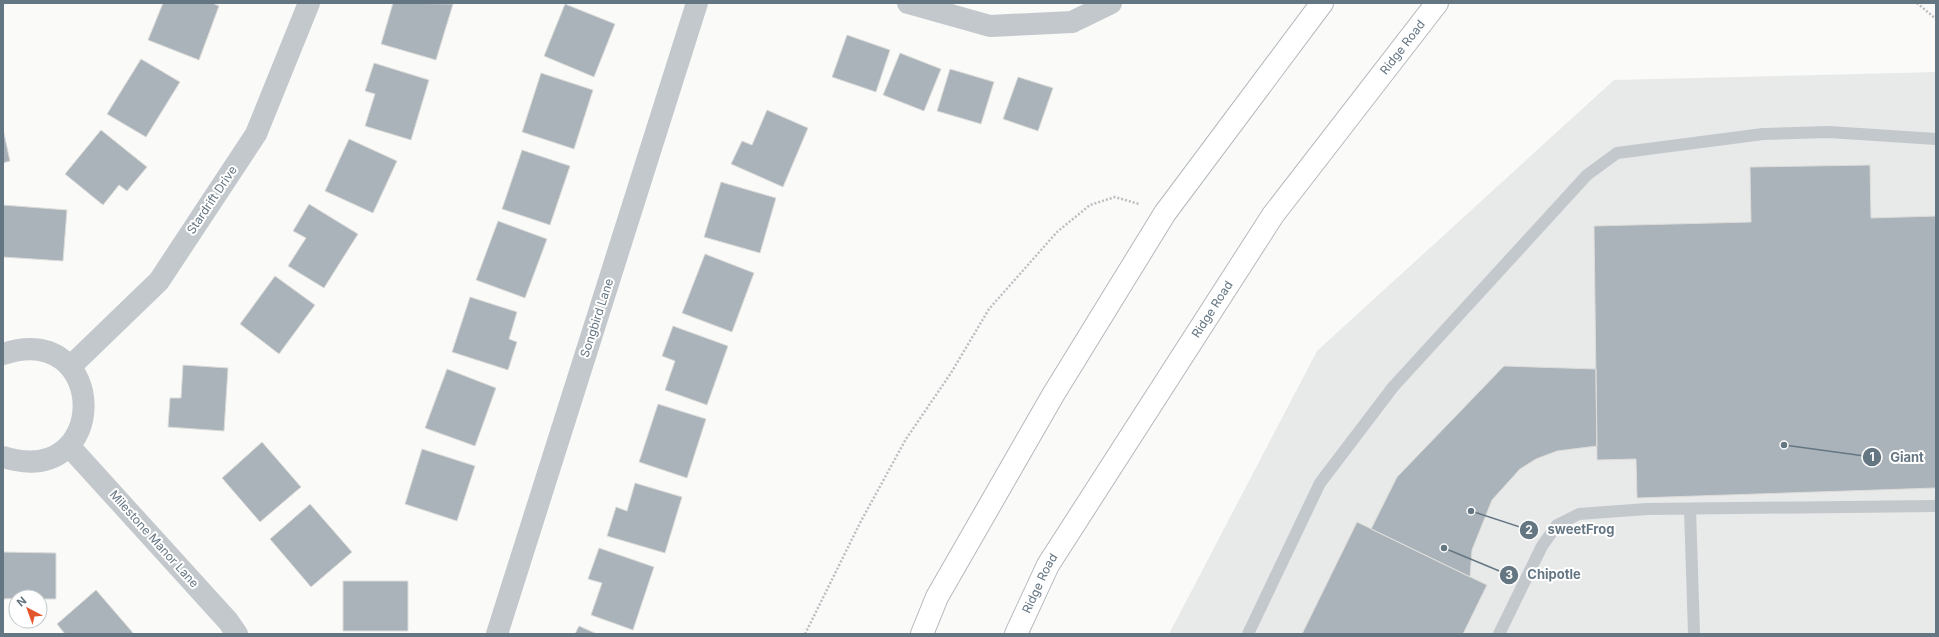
<svg xmlns="http://www.w3.org/2000/svg" width="1939" height="637" viewBox="0 0 1939 637" font-family="Inter,sans-serif">
<style>
.built{fill:#e8e9e9}
.building{fill:#aab3b9;stroke:#dcdcda}
.lines{fill:none;stroke-linecap:round;stroke-linejoin:round}
.trunk-casing{stroke:#b4b9bd;stroke-width:24}
.path{stroke:#bbbfc2;stroke-width:2.5;stroke-dasharray:2 2;stroke-linecap:butt}
.service{stroke:#c3c8cc;stroke-width:12}
.minor{stroke:#c3c8cc;stroke-width:22}
.trunk{stroke:#fff;stroke-width:22}
.labels{text-anchor:middle;stroke-width:4;stroke-linejoin:round;paint-order:stroke}
.street-label{font-size:12px;fill:#657683;stroke:#fff}
.leader{fill:none;stroke:#657683;stroke-width:1.5}
.callout-dot{fill:#657683;stroke:#fff;stroke-width:1.5}
.mark-label{font-size:12px;text-anchor:middle;font-weight:bold;fill:#fff}
.callout-label{font-size:13px;text-anchor:middle;font-weight:bold;fill:#657683;stroke:#fff;stroke-width:4;stroke-linejoin:round;paint-order:stroke}
</style>
<rect width="100%" height="100%" fill="#fafaf8"/>
<path class="built" d="M1936,72v562h-767l148,-283 297,-271z"/>
<path class="building" d="M163,3h49l7,3 -20,54 -51,-20z
M393,3l60,1 -17,56 -55,-16z
M565,4l50,20 -21,53 -50,-21z
M847,35l43,15 -14,42 -44,-15z
M900,53l41,16 -17,42 -41,-16z
M141,59l39,23 -34,55 -39,-23z
M374,63l55,17 -18,60 -46,-14 10,-32 -10,-3z
M950,69l44,13 -13,42 -44,-13z
M541,73l52,17 -19,59 -52,-17z
M1018,77l35,11 -15,43 -35,-12z
M767,110l41,18 -25,59 -52,-23 11,-23 10,4z
M3,129l7,32 -7,2z
M101,130l46,37 -20,24 -8,-6 -16,20 -38,-31z
M349,139l48,22 -24,52 -48,-22z
M522,150l48,16 -20,59 -48,-16z
M1870,165l1,53 65,-2v272l-299,10 -1,-39 -39,1 -3,-234 157,-4 -1,-55z
M721,182l55,16 -16,55 -56,-16z
M309,204l49,30 -34,54 -36,-22 18,-28 -13,-7z
M3,205l64,5 -4,51 -60,-4z
M498,221l49,18 -22,59 -49,-18z
M705,254l49,19 -22,59 -50,-19z
M275,276l40,29 -36,49 -39,-30z
M470,297l47,15 -8,27 8,3 -9,28 -56,-18z
M673,326l55,20 -21,59 -42,-15 10,-29 -13,-5z
M183,365l45,3 -4,63 -56,-4 2,-29h11z
M1504,366l92,3 1,77 -40,5 -21,8 -16,10 -28,31 -20,50 -2,27 -99,-48 26,-52z
M447,369l49,19 -21,58 -50,-18z
M658,404l48,15 -19,59 -48,-16z
M262,442l39,45 -41,35 -38,-44z
M422,449l53,17 -18,55 -52,-17z
M635,483l47,14 -17,56 -58,-17 9,-29 11,4z
M310,504l42,48 -41,35 -41,-48z
M1357,522l130,63 -24,49h-161z
M599,548l55,19 -21,63 -42,-15 11,-32 -14,-4z
M3,552l53,1v46h-16v-2l-37,2z
M343,581h65v50h-65z
M96,590l38,44h-69l-8,-10z
M579,626l18,8h-22z"/>
<g class="lines">
<g class="trunk-casing">
<g id="trunk">
<path d="M922,634l15,-37 116,-202 112,-182 157,-210"/>
<path id="s1" d="M1016,634l32,-69 225,-350 164,-212"/>
</g>
</g>
<path class="path" d="M1917,3l19,16
M805,634l56,-113 45,-82 45,-66 38,-64 68,-77 33,-27 25,-8 24,7"/>
<path class="service" d="M1690,509l4,125
M1248,634l72,-151 73,-96 194,-212 30,-22 146,-19 66,-2 107,7
M1499,634l43,-88 15,-21 22,-11 68,-5 289,-3"/>
<path class="minor" d="M908,3l82,23 82,-4 39,-19
M3,354c106,-35 109,137 0,103
M70,367l89,-86 97,-147 53,-131
M69,446l159,175 9,13
M497,634l200,-631"/>
<use href="#trunk" class="trunk"/>
</g>
<g class="labels">
<g class="street-label">
<text dy="4" stroke="none"><textPath href="#s1" startOffset="704">Ridge Road</textPath></text>
<text transform="translate(212 200) rotate(-56)" y="4">Stardrift Drive</text>
<text dy="4" stroke="none"><textPath href="#s1" startOffset="380">Ridge Road</textPath></text>
<text transform="translate(597 318) rotate(-72)" y="4">Songbird Lane</text>
<text transform="translate(154 539) rotate(48)" y="4">Milestone Manor Lane</text>
<text dy="4" stroke="none"><textPath href="#s1" startOffset="56">Ridge Road</textPath></text>
</g>
</g>
<path class="leader" d="M1784 445L1872 457M1471 511L1529 530M1444 548L1509 575"/>
<g class="callout-dot">
<circle cx="1784" cy="445" r="4"/>
<circle cx="1471" cy="511" r="4"/>
<circle cx="1444" cy="548" r="4"/>
<circle cx="1872" cy="457" r="10"/>
<circle cx="1529" cy="530" r="10"/>
<circle cx="1509" cy="575" r="10"/>
</g>
<g class="mark-label">
<text x="1872" y="461">1</text>
<text x="1529" y="534">2</text>
<text x="1509" y="579">3</text>
</g>
<g class="callout-label">
<text x="1907" y="462">Giant</text>
<text x="1581" y="534">sweetFrog</text>
<text x="1554" y="579">Chipotle</text>
</g>
<rect width="1939" height="637" fill="none" stroke="#657683" stroke-width="8"/>
<g transform="translate(28 609) rotate(319)"><circle r="19" fill="#ffffff" stroke="#c1c8cd"/>
<path d="M0-3L7 15L0 10L-7 15Z" fill="#e4572e"/>
<text y="-6" font-size="11" font-weight="bold" text-anchor="middle" fill="#657683">N</text>
</g>
</svg>
